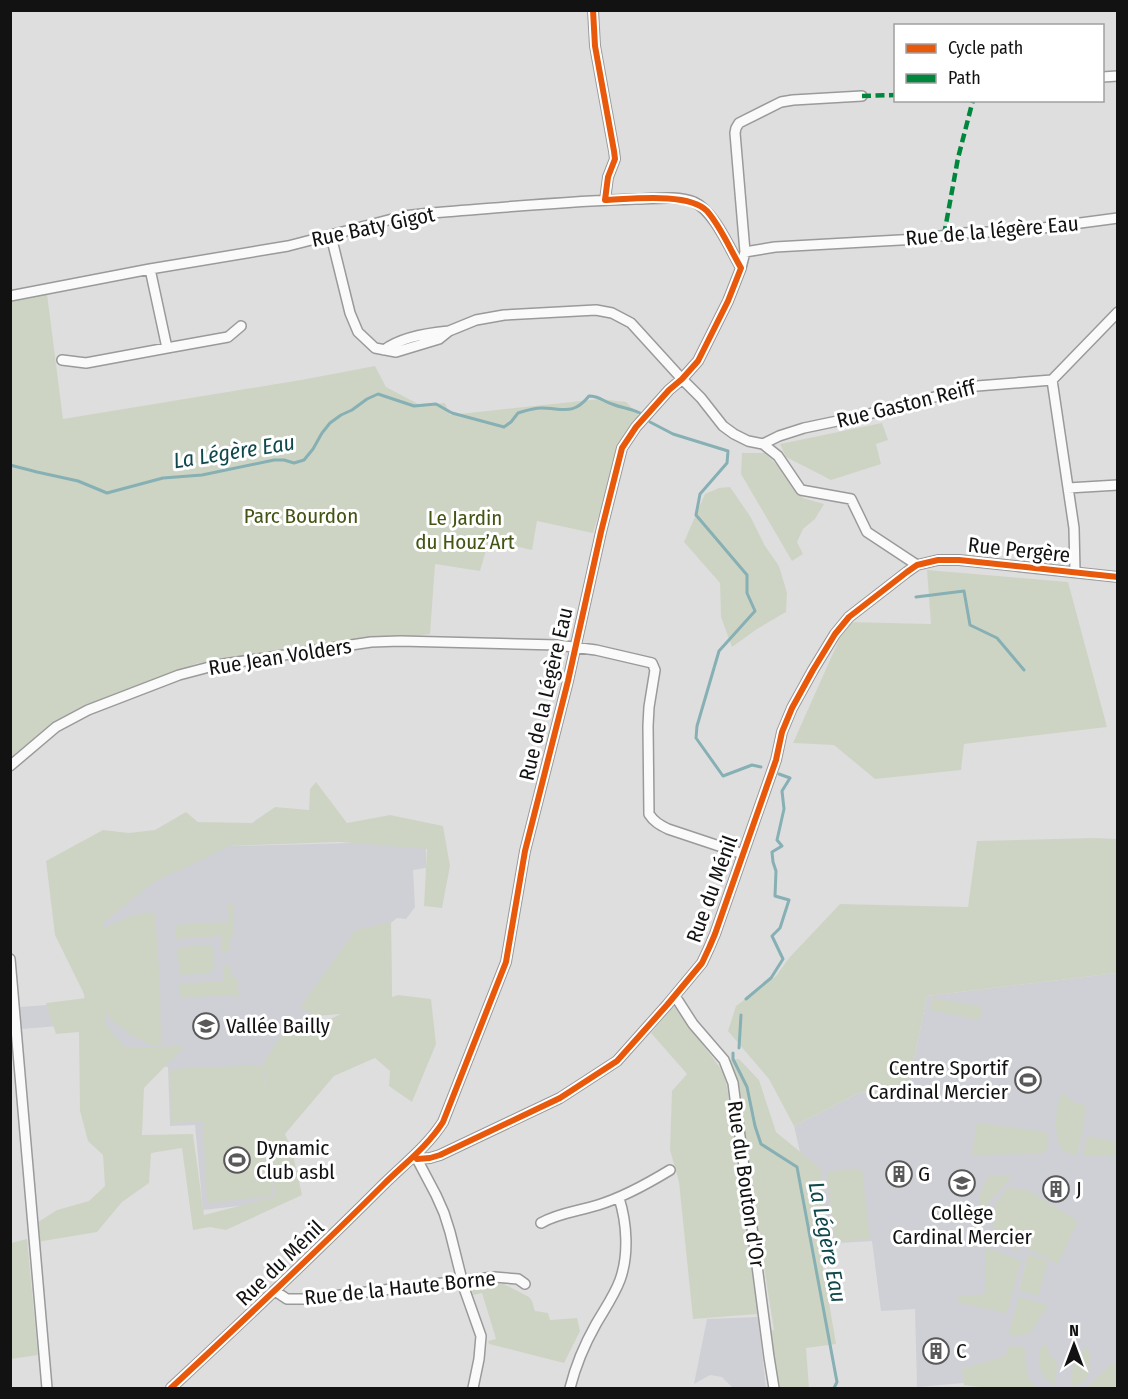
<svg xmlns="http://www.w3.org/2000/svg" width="1128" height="1399" viewBox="0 0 1128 1399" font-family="'Fira Sans Condensed',sans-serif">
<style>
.built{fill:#cfd0d6}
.green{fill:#ced4c4}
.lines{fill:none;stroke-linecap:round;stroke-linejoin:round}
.stream{stroke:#86b0b4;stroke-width:3}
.minor-casing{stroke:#9a9a9b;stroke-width:12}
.minor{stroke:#fafafa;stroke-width:9}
.quiet{stroke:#00873e;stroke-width:4.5;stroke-dasharray:9 4.5;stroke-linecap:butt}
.cycleway-casing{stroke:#fff;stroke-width:10}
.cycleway{stroke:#e8590c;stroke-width:6}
.labels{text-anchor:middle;stroke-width:6;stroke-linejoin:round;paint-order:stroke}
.street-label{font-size:21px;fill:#121213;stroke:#fff}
.park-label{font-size:21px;fill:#425513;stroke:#fff}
.poi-label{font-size:21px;fill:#121213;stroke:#fff;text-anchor:start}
.water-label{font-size:22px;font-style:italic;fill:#0f484b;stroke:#fff}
</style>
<rect width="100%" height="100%" fill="#dededf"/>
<path class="built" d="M426,838v30l-13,2 2,37 -9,12 -9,-1 -6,5 1,85 -77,8 1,43 -39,2 4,140 -78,9 -8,-85 -25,1 -2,-59 -27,-1 -46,-43 -73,6 -2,-22 65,-5 -19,-142 165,-14 121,-3z
M1117,973v415h-122l-31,-5 -47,4 -2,-78 -34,2 -9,-70 -51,3 -27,-118 67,-34 45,6 21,-102z
M758,1317l8,71h-33l-11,-11 -12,-2 -16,9 13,-65z"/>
<path class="green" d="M47,294l16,125 238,-39 74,-14 11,21 34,18 25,-2 5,12 150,-16 26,3 13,13 -18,28 -28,90 -56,-12 -5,29 -43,-10 -9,31 -45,-7 -5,70 -232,29 -22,8 -80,31 -85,58v-461z
M882,423l6,17 -12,4 5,20 -50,16 -45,-23 -6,-13z
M742,453h23l16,16 22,29 21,6 -9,15 -12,10 -6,13 6,12 -11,7 -51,-87z
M730,487l20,29 15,30 14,20 8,27 -1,19 -29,17 -25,18 -11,-30 -1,-34 -36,-41 21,-48 14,-6z
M927,570l141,12 39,145 -143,17 -3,26 -86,9 -41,-34 -41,-2 54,-121 84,2z
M316,782l31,41 43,-8 53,11 7,40 -8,42 -18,-2 3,-57 -88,-7 -110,4 -20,10 -55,26 -50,40v6l29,-13 22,-2 5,68 1,64h-10l-20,-10 -21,-16 -5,-10v15l21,24 59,-2 -41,42 -2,47 51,-1 11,81 71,-18 -7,-61 4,60 -65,7 -4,-82 -32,2 -1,-54 93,-4 3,33 -2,-37 27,-39 37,-2 13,-6 -26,2 -15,-9 56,-77 35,-8 1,75 6,-2 33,4 5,45 -24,58 -23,-16 1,-15 -15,-13 -41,18 -49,58 7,16 10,45 -76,35 -16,-3 -17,3 -11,-82 -31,5 -2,30 -27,19 -25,30 -60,10 -2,-18 22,-14 32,-9 16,-15 -2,-31 -15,-14 -8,-30 -1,-79 -23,2 -10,-31 40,-5 -31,-63 -9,-74 57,-31 26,3 26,-3 31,-18 12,10 54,1 23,-16 34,3 1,-21z
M1094,838l23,1v134l-190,23 -21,102 -45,-6 -67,34 -25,-47 -41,-48 8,-25 40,-30 13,-18 51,-54 128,3 9,-66z
M228,904h5l1,33 -5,1v14h-7l-1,-16 -45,3v-14l53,-3z
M209,945l3,1 1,2 1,23 -5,2 -26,2 -3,-1 -3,-24 4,-3z
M223,965h6l3,13h5l2,20 -7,-3 -52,3 -1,-14 44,-3z
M932,998l50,9 -2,13 -50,-10z
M674,1006l50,67 7,34 27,207 -65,5 -14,-137 -9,-32 2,-59 15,-17 -36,-41z
M739,1059l20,21 17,52 45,37 7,60 -9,15 17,100 -30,4 3,40h-29l-10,-57 4,-1 -26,-163 -12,-92 -8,-15z
M1064,1093l8,8 14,5 -4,29 -5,20c-5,-1 -11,-1 -14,-5 -10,-10 -9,-48 1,-57z
M977,1123l70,9 1,16 -6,6 -70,1z
M1087,1136l30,6v13l-34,1z
M862,1169l8,70 -36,3 -7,-71z
M989,1175h24l-24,27 -9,26 -1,-32z
M1007,1188l21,2 50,31 -20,43 -38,-20 -3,8 -24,-17 2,-30z
M27,1239l11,116 -27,4v-116z
M985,1247l36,14 -14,52 -48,-10 -1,-7 28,-2z
M1028,1254l20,7 -10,35 -19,-6z
M504,1284l25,13 3,4 3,10 13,2 2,7 27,-2 3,13 -16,32 -75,-19 -1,-3 8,-2 -14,-46 -9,2 -2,-6 10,-4z
M1019,1297l29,8 -18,29 -22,2z
M1042,1345l6,1 2,10 7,6 -1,22 -2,2c-15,-9 -18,-25 -12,-41z
M1009,1346l17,1c-1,15 -1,30 10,41h-47l-25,-3 -2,-16 43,-13z
M1087,1347l2,2 -2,2 4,4c-3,12 -1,33 -20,30l2,-21c7,-5 10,-7 10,-15z
M1113,1363l4,4v21h-31z"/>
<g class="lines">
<path class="stream" d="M650,422l23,12 55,17 -1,12 -27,31 -4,21 51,60v18l8,18 -36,40 -22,75 -1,12 27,38 29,-11 9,2
M10,465l27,7 41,9 29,12 56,-15 39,-3 72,-15h10l10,3 10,-3 9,-11 9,-16 8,-10 11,-8 11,-5 15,-11 11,-5 36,12 22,-2 16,9 52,14 7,-5 7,-9c7,-2 15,-5 23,-5 22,0 32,8 48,-12 11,0 13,5 23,8 10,4 17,4 28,9
M916,597l48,-6 6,34 27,13 27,32
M746,999l25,-21 12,-19 -11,-23 8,-8 9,-28 -14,-4 1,-25 -3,-9 -1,-10 10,-6 -5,-6 7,-31 -2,-18 8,-13 -11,-4
M739,1048l2,-33
M733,1053v6l14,28 8,39 6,18 36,23 40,215 -3,6"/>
<g class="minor-casing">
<path id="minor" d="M593,10l2,36 19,105 1,8 -7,18 -3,23
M1102,77l16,-1
M331,236l19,77 8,19 17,16 21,4 43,-13 10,-8 27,-11 28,-5 92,-5 16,3 19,10 51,56 19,19 22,28 11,8 14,7 15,3 15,12 23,34 50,9 16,33 50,33
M745,252l30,-5 143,-8 44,-6 58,-2 98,-13
M150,269l17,79
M10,296l140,-27 138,-23 116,-30 26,-3c68,-5 137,-12 205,-14 18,0 42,-4 59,3 20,9 36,47 47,66
M384,350c17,-13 43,-17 65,-19
M62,360l24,3 81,-15 61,-11 13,-11
M1052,380l22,148 1,44
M1052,380l66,-68
M763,444l16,-8 25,-8 57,-12 116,-30 75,-6
M1068,488l50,-3
M10,766l46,-39 32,-17 91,-35 38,-10 154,-23 29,-1 157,4 39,5 56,13 3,7 -6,37 -1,19 1,88c5,8 11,11 19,15l75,25
M10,959l37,429
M675,996l18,28 31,36 9,23 36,274 5,31
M413,1159h4l19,36 8,18 6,19 14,56 17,48 -2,23 -6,29
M417,1159l13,-1 10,-3 120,-57 57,-37 50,-56 35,-42 7,-15 6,-14 61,-174 6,-28 10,-24 21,-38 22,-36 14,-17 58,-45 10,-7 21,-5h21l159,17
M541,1223c17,-10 38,-12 57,-18 26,-8 49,-21 72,-35
M275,1291l12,8h20l187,-22 24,2 7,5
M171,1388c71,-66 143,-134 212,-203 21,-21 44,-38 60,-63l63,-160 19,-111 43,-170 33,-149 21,-84 14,-21 33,-37 13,-11 16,-18 30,-60 13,-33 4,-16 -10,-119 1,-5 3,-5 42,-21 12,-2 69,-4
M570,1388c6,-24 13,-41 26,-64 8,-14 18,-28 24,-44 9,-25 7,-57 -1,-82"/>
</g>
<use href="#minor" class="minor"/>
<path class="quiet" d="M862,96l34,-1
M944,235l14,-77 15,-58"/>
<g class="cycleway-casing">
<path id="cycleway" d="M417,1159l13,-1 10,-3 120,-57 57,-37 50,-56 35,-42 7,-15 6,-14 61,-174 6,-28 10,-24 21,-38 22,-36 14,-17 58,-45 10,-7 21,-5h21l159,17
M171,1388c71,-66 143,-134 212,-203 21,-21 44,-38 60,-63l63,-160 19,-111 43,-170 33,-149 21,-84 14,-21 33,-37 13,-11 16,-18 30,-60 13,-33c-11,-19 -20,-41 -34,-57 -18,-19 -76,-12 -102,-11l3,-23 7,-18 -1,-8 -19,-105 -2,-36"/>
</g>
<use href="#cycleway" class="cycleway"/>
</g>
<defs>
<g id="school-ring" transform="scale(1.35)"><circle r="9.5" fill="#fff" stroke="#59595a" stroke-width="1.5"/><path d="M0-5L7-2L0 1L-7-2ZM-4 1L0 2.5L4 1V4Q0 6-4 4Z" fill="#59595a"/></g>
<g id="stadium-ring" transform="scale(1.35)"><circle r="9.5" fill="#fff" stroke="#59595a" stroke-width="1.5"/><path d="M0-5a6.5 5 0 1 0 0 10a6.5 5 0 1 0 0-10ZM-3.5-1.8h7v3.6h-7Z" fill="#59595a"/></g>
<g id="building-ring" transform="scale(1.35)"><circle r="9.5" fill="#fff" stroke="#59595a" stroke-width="1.5"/><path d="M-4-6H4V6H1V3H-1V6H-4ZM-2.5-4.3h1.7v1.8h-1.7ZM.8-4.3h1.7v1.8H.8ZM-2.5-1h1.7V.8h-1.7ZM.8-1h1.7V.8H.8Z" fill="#59595a"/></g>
</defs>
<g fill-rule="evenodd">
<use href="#school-ring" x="206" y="1026"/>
<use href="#stadium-ring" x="1028" y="1080"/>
<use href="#stadium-ring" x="237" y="1160"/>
<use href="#building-ring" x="899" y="1174"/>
<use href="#school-ring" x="962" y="1183"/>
<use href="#building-ring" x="1056" y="1189"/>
<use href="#building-ring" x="936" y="1351"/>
</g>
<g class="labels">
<g class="street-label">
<text transform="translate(373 227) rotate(-12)" y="7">Rue Baty Gigot</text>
<text transform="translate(992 231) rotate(-5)" y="7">Rue de la légère Eau</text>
<text transform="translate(906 404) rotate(-14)" y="7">Rue Gaston Reiff</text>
<text transform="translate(1019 550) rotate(6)" y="7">Rue Pergère</text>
<text transform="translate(280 657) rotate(-9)" y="7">Rue Jean Volders</text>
<text transform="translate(546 694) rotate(-77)" y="7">Rue de la Légère Eau</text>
<text transform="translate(712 889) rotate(-70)" y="7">Rue du Ménil</text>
<text transform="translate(746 1184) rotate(82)" y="7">Rue du Bouton d'Or</text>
<text transform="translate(280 1263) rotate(-44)" y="7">Rue du Ménil</text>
<text transform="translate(400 1288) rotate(-6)" y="7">Rue de la Haute Borne</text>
</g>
<g class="park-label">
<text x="301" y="523">Parc Bourdon</text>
<text x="465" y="525">Le Jardin<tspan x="465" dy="24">du Houz’Art</tspan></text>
</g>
<g class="poi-label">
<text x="226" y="1033">Vallée Bailly</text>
<text x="1008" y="1075" text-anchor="end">Centre Sportif<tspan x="1008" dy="24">Cardinal Mercier</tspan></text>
<text x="256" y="1155">Dynamic<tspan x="256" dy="24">Club asbl</tspan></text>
<text x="918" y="1181">G</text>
<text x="1076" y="1196">J</text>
<text x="962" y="1220" text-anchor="middle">Collège<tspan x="962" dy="24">Cardinal Mercier</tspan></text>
<text x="956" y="1358">C</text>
</g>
<g class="water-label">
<text transform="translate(234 451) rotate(-9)" y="8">La Légère Eau</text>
<text transform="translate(828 1242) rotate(79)" y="8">La Légère Eau</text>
</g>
</g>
<rect width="1128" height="1399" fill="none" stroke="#121213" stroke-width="24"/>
<rect x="894" y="24" width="210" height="78" fill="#ffffff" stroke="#a0a0a1" stroke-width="1.5"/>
<rect x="906" y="44" width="30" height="9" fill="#e8590c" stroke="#a0a0a1" stroke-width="1.5"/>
<text x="948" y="54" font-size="18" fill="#121213">Cycle path</text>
<rect x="906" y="74" width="30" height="9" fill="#00873e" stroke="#a0a0a1" stroke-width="1.5"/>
<text x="948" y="84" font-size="18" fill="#121213">Path</text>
<g transform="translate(1074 1345)" stroke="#ffffff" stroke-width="4.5" paint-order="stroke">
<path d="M0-4.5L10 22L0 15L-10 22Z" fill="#121213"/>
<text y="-9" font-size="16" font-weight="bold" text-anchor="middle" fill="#121213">N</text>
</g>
</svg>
